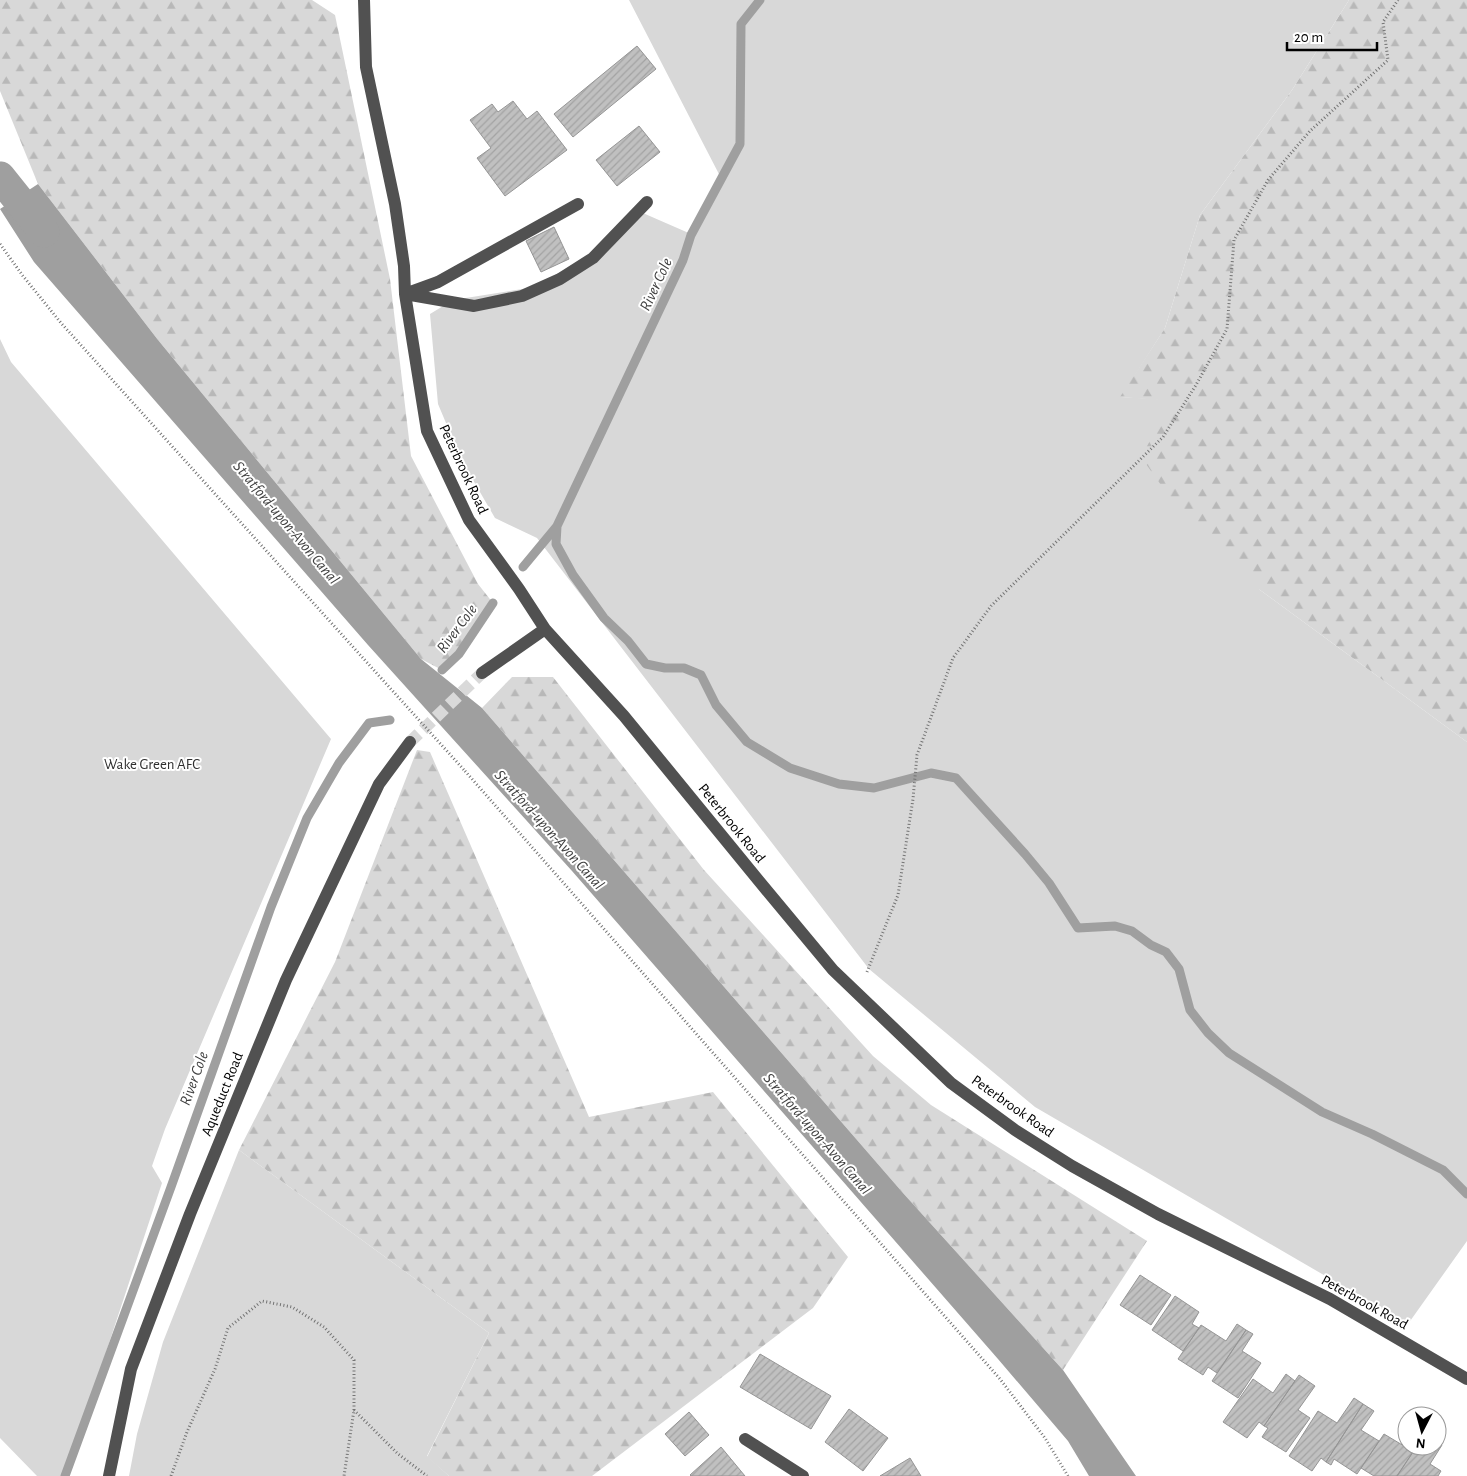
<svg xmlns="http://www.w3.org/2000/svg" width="1467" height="1476" viewBox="0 0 1467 1476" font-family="'Alegreya Sans',sans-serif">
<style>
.green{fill:#d8d8d8}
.forest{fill:url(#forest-firs)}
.water{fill:#9f9f9f}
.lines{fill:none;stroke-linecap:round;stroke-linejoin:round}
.stream{stroke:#9f9f9f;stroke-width:9}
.canal{stroke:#9f9f9f;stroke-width:31}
.building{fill:url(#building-hatch);stroke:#959595}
.minor-tunnel{stroke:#d9d9d9;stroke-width:12;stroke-dasharray:12 6;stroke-linecap:butt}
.path{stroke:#737373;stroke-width:3;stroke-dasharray:1 2.5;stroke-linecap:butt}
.minor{stroke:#515151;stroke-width:12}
.path-bridge{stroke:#737373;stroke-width:3;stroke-dasharray:1 2.5;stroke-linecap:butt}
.labels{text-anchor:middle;stroke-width:4;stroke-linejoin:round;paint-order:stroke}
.street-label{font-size:15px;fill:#000;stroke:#fff}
.park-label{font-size:15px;fill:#2f2f2f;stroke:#fff}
.water-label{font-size:16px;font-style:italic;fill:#404040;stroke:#fff}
</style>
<defs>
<pattern id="forest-firs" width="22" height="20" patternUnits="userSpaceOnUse" patternTransform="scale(1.25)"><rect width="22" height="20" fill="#d8d8d8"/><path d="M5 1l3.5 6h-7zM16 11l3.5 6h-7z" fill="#b8b8b8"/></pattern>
<pattern id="building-hatch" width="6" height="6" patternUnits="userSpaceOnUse" patternTransform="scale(1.25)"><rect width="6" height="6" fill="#c0c0c0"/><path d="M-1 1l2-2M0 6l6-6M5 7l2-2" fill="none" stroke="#a3a3a3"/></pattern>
</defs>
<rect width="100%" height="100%" fill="#fff"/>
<path class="green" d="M629,0h720l-57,90 -92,125 -35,113 -44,69 51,3 88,190 207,152v499l-59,83 -373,-217 -166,-138 -332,-431 -42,-20 -33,-57 -24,-57 -8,-90 23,-14 82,-13 55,-33 46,-44 55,24 30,-56z
M0,339l11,23 320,377 -166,390 -13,37 10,17 -97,293h-28l-37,-38z
M239,1150l250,183 -62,123 22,20h-320l8,-42 26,-92z"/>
<path class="forest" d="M0,0h312l23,15 55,264 21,177 67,128 15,19 -34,51 -17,16 -21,-11 -263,-319 -120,-156 -38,-93z
M1349,0h118v742l-207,-152 -94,-98 -25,-35 31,-56 -52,-4 45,-69 35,-113 92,-125z
M512,677h41l151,193 169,186 58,49 216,136 -84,129 -160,-177 -421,-485z
M417,750l13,2 159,365 124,-25 135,165 -35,51 -221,168h-143l-22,-19 62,-124 -250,-183 96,-188z"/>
<path class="water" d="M38,184l120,156 263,319 61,49 421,485 160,177 73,106h-47l-21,-35 -70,-82 -426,-488 -204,-226 -334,-383 -34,-53z"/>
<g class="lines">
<path class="stream" d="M557,526l-1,18 17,31 31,43 24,23 18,23 19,4h19l17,7 15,30 31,37 43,26 49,16 35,4 57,-15 25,5 69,76 24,29 29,45 37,-2 17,5 19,14 15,7 13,17 11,41 18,23 21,20 93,59 50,22 71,36 24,24
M523,567l34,-41 126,-266 8,-25 49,-91 1,-120 19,-24
M442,670l17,-16 34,-51
M65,1476l106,-289 100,-280 36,-89 32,-55 30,-40 21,-3"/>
<path class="canal" d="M0,177l44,55"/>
</g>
<path class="building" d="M637,46l19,23 -83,68 -19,-23z
M513,101l14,18 10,-8 30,39 -62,46 -28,-38 14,-10 -21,-28 22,-16 6,8z
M639,126l21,26 -43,34 -21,-26z
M554,227l15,32 -28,13 -15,-31z
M1140,1275l31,20 -20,30 -31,-20z
M1175,1296l24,16 -7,12 7,4 -16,23 -31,-21z
M1237,1324l9,6 -29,43 -9,-6 -5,8 -25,-16 23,-34 25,16z
M1246,1330l7,4 -11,17 19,12 -23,35 -26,-17z
M760,1354l71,42 -20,33 -71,-42z
M1286,1374l9,7 -31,45 -5,-4 -12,16 -24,-16 30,-43 20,14z
M1299,1375l16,11 -17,24 12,8 -24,34 -24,-15 6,-9 -4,-2z
M1354,1398l9,6 -37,58 -5,-4 -9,13 -23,-15 29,-45 19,12z
M1363,1404l11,7 -13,19 18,11 -22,33 -23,-15 -3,6 -5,-3z
M849,1409l39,29 -25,33 -38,-29z
M689,1412l20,23 -24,21 -20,-22z
M1384,1434l20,12 3,-5v5h10l-20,30h-23l-13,-8z
M1437,1442l5,3 -12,19 11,7 -3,5h-41l20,-30h20z
M721,1447l24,29h-54l-1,-1z
M910,1458l11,18h-41z"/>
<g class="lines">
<path class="minor-tunnel" d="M410,742l72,-69"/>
<path class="path" d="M0,244l23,32 38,47 320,355
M465,771l535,608 45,59 23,38
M867,972l31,-77 15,-96 4,-44 36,-97 38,-52 172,-169 33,-52 31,-56 7,-89 34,-60 42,-49 78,-71 -5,-38 15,-22
M354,1410l43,43 30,23
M171,1476l16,-44 28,-63 13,-41 34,-27 30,6 32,20 30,33v50l-10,66"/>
<path class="minor" d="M364,0l2,67 29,137 9,62 1,28 22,137 42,89 50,69 26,40 79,87 135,165 74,89 118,113 64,47 57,36 86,48 172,85 137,80
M405,294l69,12 48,-10 38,-17 33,-21 54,-56
M405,294l33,-12 140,-78
M482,673l63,-44
M745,1439l58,37
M109,1476l22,-107 59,-155 96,-234 93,-196 31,-42"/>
<path class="path-bridge" d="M381,678l84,93"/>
</g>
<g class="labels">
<g class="street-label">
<text transform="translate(464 469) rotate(65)" y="5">Peterbrook Road</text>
<text transform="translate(732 823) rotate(51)" y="5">Peterbrook Road</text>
<text transform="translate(222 1094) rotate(-68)" y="5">Aqueduct Road</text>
<text transform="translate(1013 1106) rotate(35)" y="5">Peterbrook Road</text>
<text transform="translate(1365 1302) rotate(29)" y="5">Peterbrook Road</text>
</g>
<g class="park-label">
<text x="152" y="769">Wake Green AFC</text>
</g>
<g class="water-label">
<text transform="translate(655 284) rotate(-65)" y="6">River Cole</text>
<text transform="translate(287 522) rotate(50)" y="6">Stratford-upon-Avon Canal</text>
<text transform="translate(456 628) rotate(-53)" y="6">River Cole</text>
<text transform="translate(550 829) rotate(48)" y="6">Stratford-upon-Avon Canal</text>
<text transform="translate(193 1078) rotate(-70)" y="6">River Cole</text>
<text transform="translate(818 1133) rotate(49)" y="6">Stratford-upon-Avon Canal</text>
</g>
</g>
<g transform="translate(1422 1431) rotate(186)"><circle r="24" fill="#ffffff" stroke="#999999"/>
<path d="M0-4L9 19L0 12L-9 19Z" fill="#000000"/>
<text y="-8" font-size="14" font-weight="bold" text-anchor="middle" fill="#000000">N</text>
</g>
<path d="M1287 42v8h90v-8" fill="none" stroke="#000000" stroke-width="2.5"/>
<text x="1294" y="42" font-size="15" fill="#000000" stroke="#ffffff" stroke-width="4" paint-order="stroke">20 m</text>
</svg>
